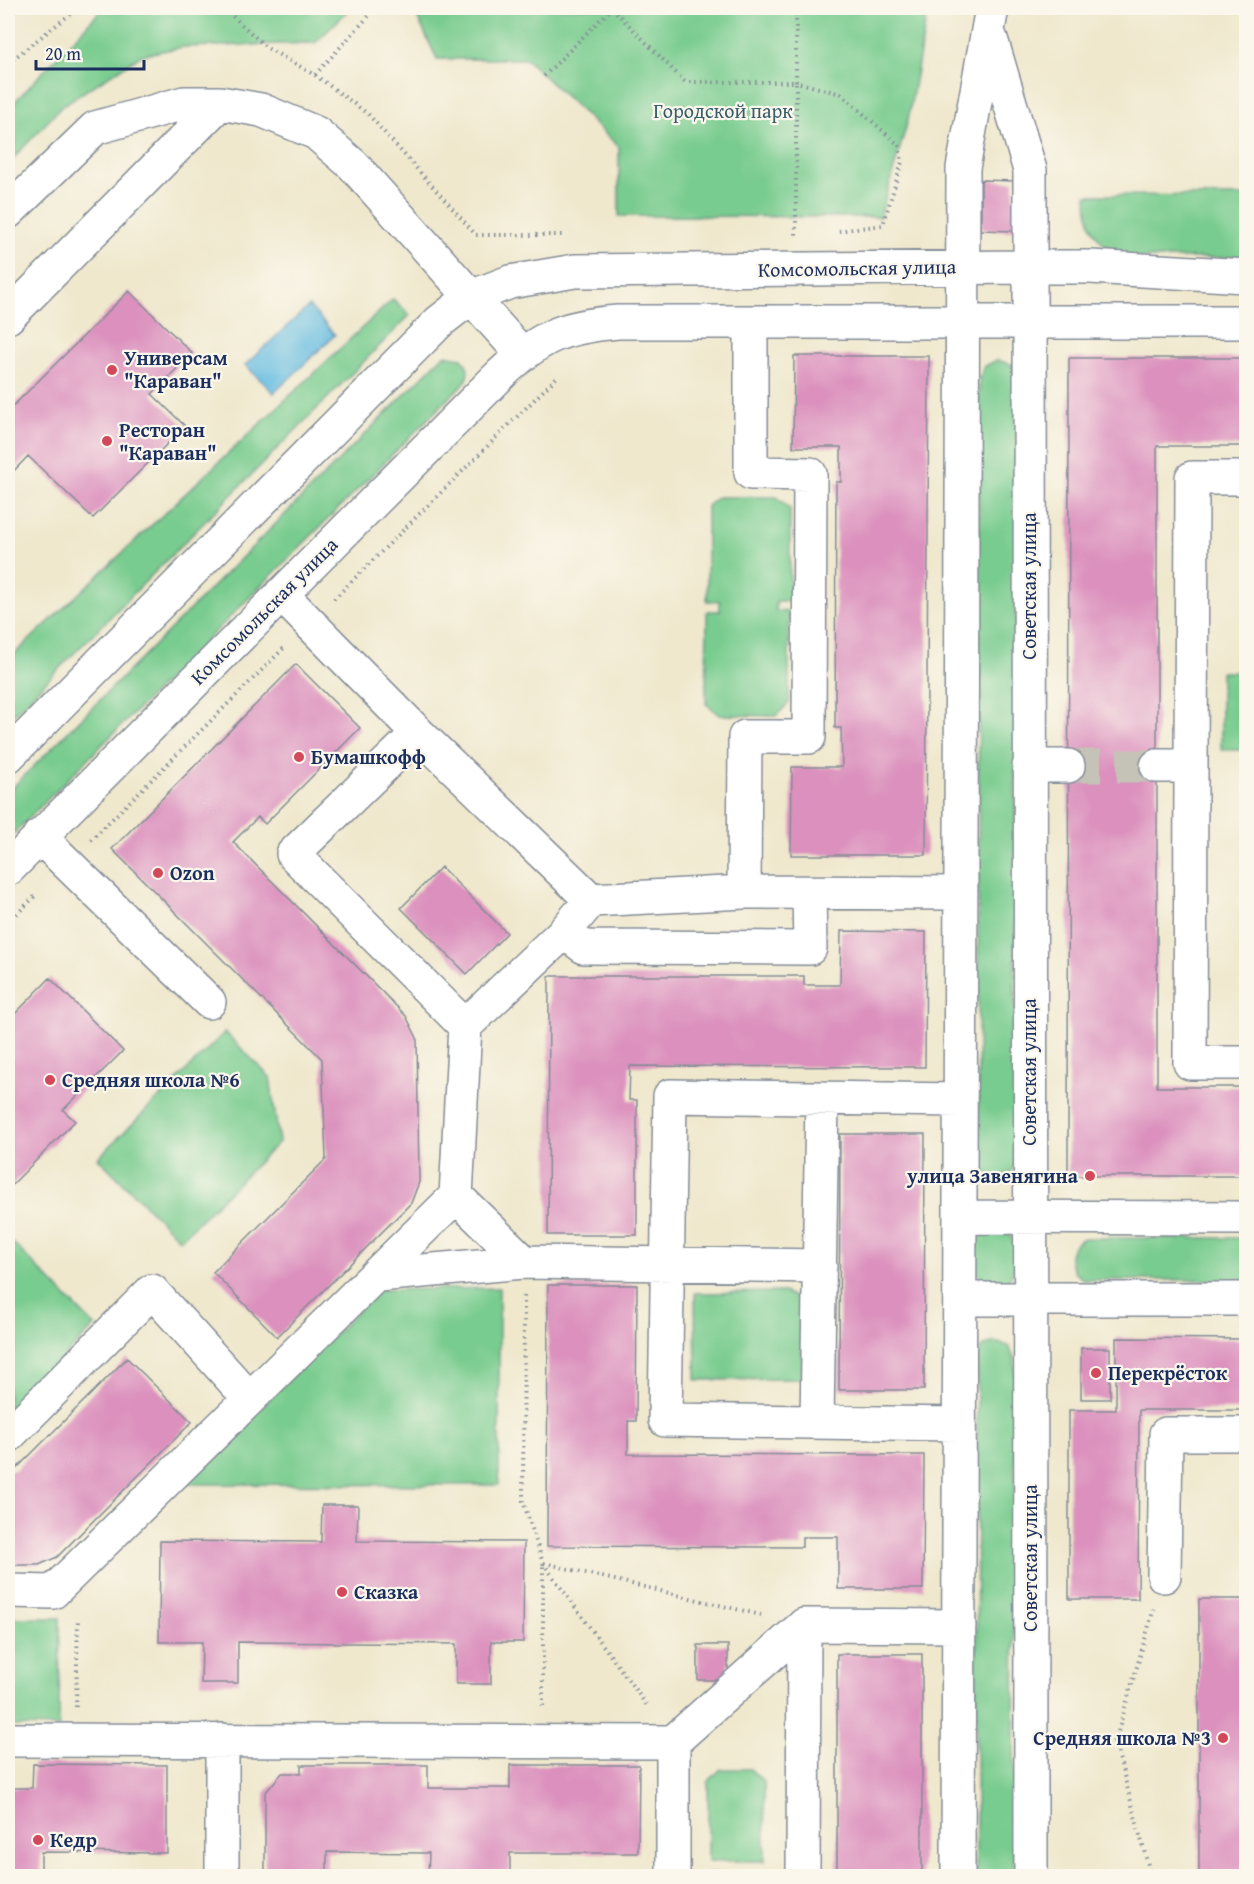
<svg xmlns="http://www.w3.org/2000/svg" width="1254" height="1884" viewBox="0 0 1254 1884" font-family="'Gentium Book Plus',serif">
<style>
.green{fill:#79cc8f;stroke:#4a7e76;stroke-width:1.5}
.water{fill:#62bbe0;stroke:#3e759f;stroke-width:1.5}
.building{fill:#db90bd}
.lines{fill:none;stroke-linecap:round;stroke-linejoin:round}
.minor-tunnel{stroke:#c5c3b7;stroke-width:33;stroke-dasharray:33 16;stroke-linecap:butt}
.minor-casing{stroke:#858c96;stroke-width:36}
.path{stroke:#858c96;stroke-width:4;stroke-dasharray:1.5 4.5;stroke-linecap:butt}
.minor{stroke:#fff;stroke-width:33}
.poi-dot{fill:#d1495b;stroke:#fbf7ec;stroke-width:2}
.labels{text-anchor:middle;stroke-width:4.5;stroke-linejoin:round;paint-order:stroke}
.park-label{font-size:20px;fill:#375e6d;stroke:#fbf7ec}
.street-label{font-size:20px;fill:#1b2f5e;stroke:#fbf7ec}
.poi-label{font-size:20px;font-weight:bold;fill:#1b2f5e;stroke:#fbf7ec;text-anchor:start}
</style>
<rect width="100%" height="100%" fill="#fbf7ec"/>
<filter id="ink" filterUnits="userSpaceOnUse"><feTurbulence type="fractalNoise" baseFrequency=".0167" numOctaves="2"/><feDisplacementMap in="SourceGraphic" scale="12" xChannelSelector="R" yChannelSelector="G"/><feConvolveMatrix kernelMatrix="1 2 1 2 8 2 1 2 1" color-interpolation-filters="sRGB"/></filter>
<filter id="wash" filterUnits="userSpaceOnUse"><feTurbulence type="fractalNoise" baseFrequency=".008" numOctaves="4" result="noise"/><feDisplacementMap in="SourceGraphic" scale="24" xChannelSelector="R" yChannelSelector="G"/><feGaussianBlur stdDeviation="1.35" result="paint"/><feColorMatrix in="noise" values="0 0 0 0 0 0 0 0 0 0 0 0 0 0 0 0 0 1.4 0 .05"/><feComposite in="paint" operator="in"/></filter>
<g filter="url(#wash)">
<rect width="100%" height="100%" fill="#efe8cd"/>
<path class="green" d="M103,8h248l-36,35 -132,4 -41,8 -79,50 -55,59v-55z
M413,8h515l-20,112 -28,97 -261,-1v-69l-93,-88h-89z
M1087,195l159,1v62h-125c-27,-19 -34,-30 -34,-63z
M393,299l17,16 -402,405v-60z
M444,355l18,3 6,10 -1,12 -459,459v-47z
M997,360l15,5 4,6 -1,795 -4,6 -14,6 -16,-8 -3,-12 1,-780 6,-12z
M718,497h59l13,12v92h-14v10l13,1v91l-13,13 -56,-1 -14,-11 1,-93h13v-10h-13v-95z
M1221,672h25v78h-25z
M225,1032l45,45 9,65 -99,98 -82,-82z
M985,1230l21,1c13,12 13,40 -1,52l-19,1c-15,-12 -15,-41 -1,-54z
M1084,1238h162v42h-162c-17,-11 -20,-32 0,-42z
M13,1243l82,83 -87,87v-165z
M499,1288v197l-315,-1 195,-194z
M784,1292l13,6 4,11 1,70 -106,1 -1,-87z
M994,1342l14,4 7,13 -1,517h-38l1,-517 5,-12z
M8,1618h52l-1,109 -51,-1z
M721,1769h29l14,13 1,79h-57v-79z
M708,1874h56v2h-56z"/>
<path class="water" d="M309,306l26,29 -61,58 -29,-28z"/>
<g id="blocks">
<path class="building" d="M981,180l33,1v50l-33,-1z
M129,291l63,62 -40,41 33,32 -92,92 -65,-62 -20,21v-66z
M794,356h135l-3,499h-135l1,-88h50l-1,-39h-6l1,-246h5v-35h-48z
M1069,358h177v88h-89v641h89v89h-178z
M296,664l64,64 -95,96 -7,-7 -25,25 173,174 11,22 2,144 -8,21 -134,134 -64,-65 113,-113 -4,-100 -210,-210z
M441,867l66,66 -40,41 -66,-66z
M841,931l85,1 -1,135 -295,-1 -1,34h8v135h-89l1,-259h255v9h36z
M50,978l73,73 -60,59 12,11 -67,68v-168z
M840,1134h85l-1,256h-85z
M548,1285h89l-1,136h-8v33l296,1 -1,134h-85v-52h-36v10l-255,-1z
M1116,1338l130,1v71h-107l-1,189h-69v-189h47z
M1081,1348h29v51h-29z
M127,1358l65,64 -135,135 -18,8h-31v-95h7z
M322,1505h36l-1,36 167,1 -1,100h-32v42h-35v-40l-218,-2v41h-37l1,-41h-43l1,-101 161,1z
M1199,1599h47v277h-47z
M698,1645h30v35h-30z
M837,1654h85v222h-85z
M33,1764l134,1v88l-126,-1v24h-33v-88h24z
M301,1765h127v23h82v-23h129l-1,88h-128v23h-82l1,-23 -102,-1v24h-56l-6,-4v-79l17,-20h19z"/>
</g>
</g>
<g filter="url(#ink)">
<use href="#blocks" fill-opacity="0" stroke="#858c96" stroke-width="1.5"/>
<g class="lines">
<path class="minor-tunnel" d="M1068,766h89"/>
<g class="minor-casing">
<path id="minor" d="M991,39l39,131 1,1706
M8,212l87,-84 89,-25h36l41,7 55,23 37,32 169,189
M8,317l212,-214
M1246,478h-54l-2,585h56
M281,594l137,139 173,167
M418,733l-125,121 172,172
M8,756l431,-434 32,-25 39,-15 65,-11 453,-4h62l156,9
M1029,766h39
M1157,766h34
M39,836l170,166
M8,869l489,-491c42,-41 62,-51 121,-56h628
M744,892l1,-155h64l1,-263 -59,-1v-151
M564,932l20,15 226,1 -1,-55
M456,1196l68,66
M960,1217l286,1
M378,1275l146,-13 296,4
M960,1299h286
M817,1422l5,-324
M959,1424l-294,-4 5,-324 290,4
M8,1436l144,-145 97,107
M1164,1576l2,-142h80
M8,1591l45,1 403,-396 9,-170 99,-94 27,-32 153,-8 217,1
M8,1740l665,2 131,-117 155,1
M222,1876v-136
M673,1876v-134
M803,1876l1,-251
M958,1876l5,-1708 29,-160"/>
</g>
<path class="path" d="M224,8l43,40 48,27 61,-67
M612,8l73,74h111v154
M796,8v74l45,12 58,51 3,17 -19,63 -45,6
M8,63l70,-55
M315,75l53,39 108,121h88
M544,76l68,-68
M334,599l224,-223
M91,840l195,-194
M8,923l29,-29
M524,1296l-1,205 20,62 105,144
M544,1563l217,52
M543,1706v-142
M76,1707l2,-89
M1064,1743l51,-1
M1151,1876l-36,-134 39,-134"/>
<use href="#minor" class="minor"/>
</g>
</g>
<g class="poi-dot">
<circle cx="112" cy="370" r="6"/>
<circle cx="107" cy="441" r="6"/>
<circle cx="299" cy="757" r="6"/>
<circle cx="158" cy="873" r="6"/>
<circle cx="50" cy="1080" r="6"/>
<circle cx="1090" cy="1176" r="6"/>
<circle cx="1096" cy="1373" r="6"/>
<circle cx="342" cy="1592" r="6"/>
<circle cx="1223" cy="1738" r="6"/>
<circle cx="38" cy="1840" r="6"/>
</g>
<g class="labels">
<g class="park-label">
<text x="723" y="118">Городской парк</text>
</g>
<g class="street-label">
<text transform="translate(857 268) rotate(-1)" y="7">Комсомольская улица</text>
<text transform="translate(1029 586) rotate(-90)" y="7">Советская улица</text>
<text transform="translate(264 611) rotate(-45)" y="7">Комсомольская улица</text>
<text transform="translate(1029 1072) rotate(-90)" y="7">Советская улица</text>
<text transform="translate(1030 1558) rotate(-90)" y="7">Советская улица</text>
</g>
<g class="poi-label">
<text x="124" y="365">Универсам<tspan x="124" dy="23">"Караван"</tspan></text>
<text x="119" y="437">Ресторан<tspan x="119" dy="23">"Караван"</tspan></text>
<text x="311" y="764">Бумашкофф</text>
<text x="170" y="880">Ozon</text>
<text x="62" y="1087">Средняя школа №6</text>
<text x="1078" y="1183" text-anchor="end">улица Завенягина</text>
<text x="1108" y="1380">Перекрёсток</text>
<text x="354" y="1599">Сказка</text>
<text x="1211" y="1745" text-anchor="end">Средняя школа №3</text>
<text x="50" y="1847">Кедр</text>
</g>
</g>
<rect width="1254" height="1884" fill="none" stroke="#fbf7ec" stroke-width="30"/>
<path d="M36 60v9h108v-9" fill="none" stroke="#1b2f5e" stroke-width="3"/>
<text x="45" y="60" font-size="18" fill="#1b2f5e" stroke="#fbf7ec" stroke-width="4.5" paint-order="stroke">20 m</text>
</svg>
